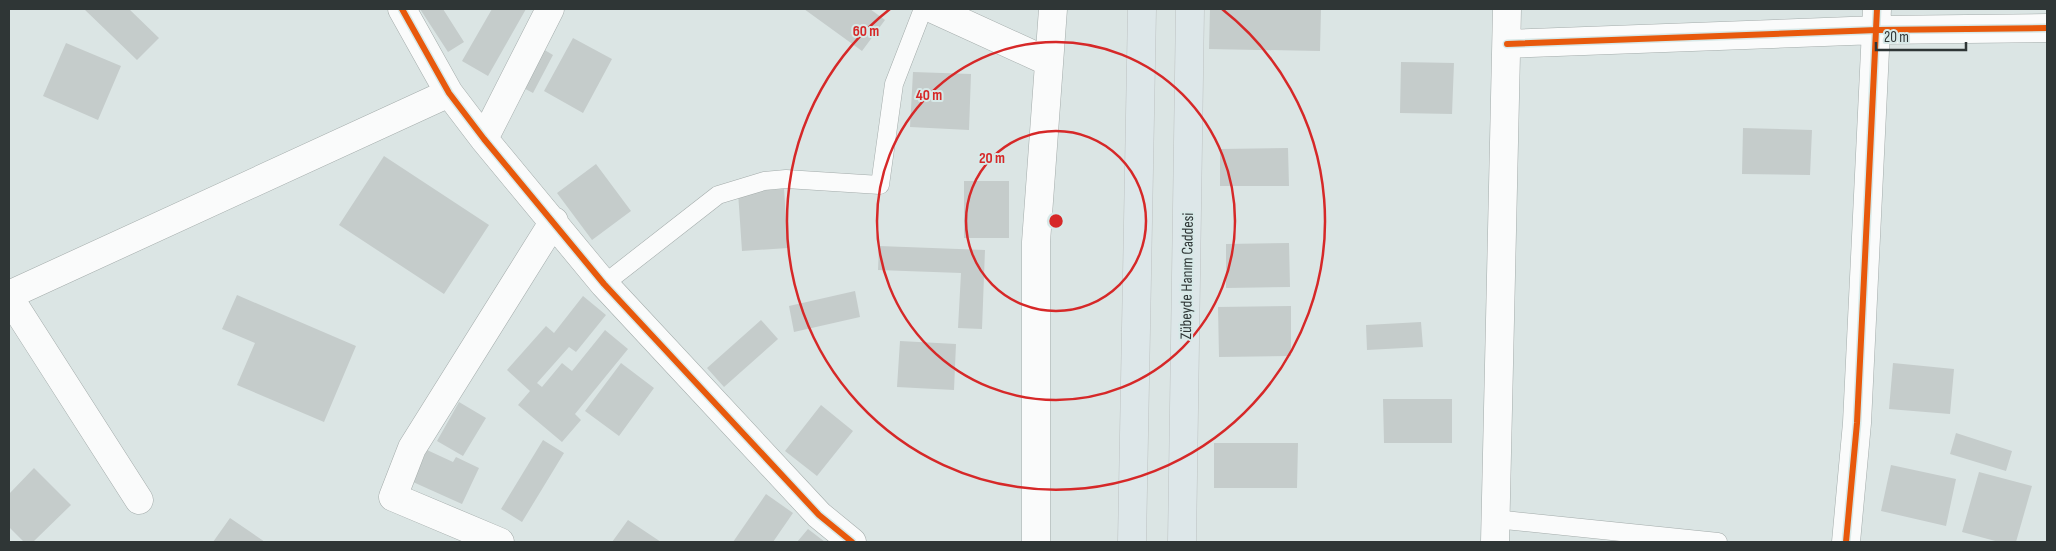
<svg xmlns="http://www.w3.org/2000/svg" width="2056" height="551" viewBox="0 0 2056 551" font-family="'Sofia Sans Condensed',sans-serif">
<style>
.building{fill:#c5cccb}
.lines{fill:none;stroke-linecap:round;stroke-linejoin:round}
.lane-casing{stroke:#a3abaa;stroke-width:19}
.street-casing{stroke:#a3abaa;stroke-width:29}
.primary-casing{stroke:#bdc2c2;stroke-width:29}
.lane{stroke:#fafbfb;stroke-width:18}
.street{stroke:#fafbfb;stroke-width:28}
.primary{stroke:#dde7e9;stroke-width:28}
.cycleway-casing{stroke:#d7e9e8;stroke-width:9}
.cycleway{stroke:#e8590c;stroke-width:6}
.ring{fill:none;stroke:#d62828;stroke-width:2.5}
.labels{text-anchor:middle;stroke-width:4;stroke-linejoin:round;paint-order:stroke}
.street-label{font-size:16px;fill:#2f3636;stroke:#d7e9e8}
.centre{fill:#d62828;stroke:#d7e9e8;stroke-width:2.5}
.ring-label{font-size:15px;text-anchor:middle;font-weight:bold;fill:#d62828;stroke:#d7e9e8;stroke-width:4;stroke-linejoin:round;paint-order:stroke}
</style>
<rect width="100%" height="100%" fill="#dbe5e4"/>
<path class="building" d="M84,9h45l30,29 -22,22z
M420,9h23l21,33 -16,10z
M492,9h34l-38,67 -26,-15z
M804,9h66l15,11 -23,31z
M1210,9h111l-1,42 -111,-2z
M573,38l39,21 -29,54 -39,-22z
M66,43l55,23 -23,54 -55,-24z
M543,49l10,6 -20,38 -30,-16z
M1401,62l53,1 -2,51 -52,-1z
M913,72l58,2 -2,56 -59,-3z
M1743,128l69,2 -2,45 -68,-1z
M1288,148l1,38h-69v-37z
M384,156l105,69 -45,69 -105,-69z
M596,164l35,47 -39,29 -35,-47z
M964,181h45v57h-45z
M784,189l4,59 -46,3 -4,-59z
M1289,243l1,44 -64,1v-44z
M879,246l106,4 -3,79 -24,-1 3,-55 -83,-3z
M855,291l5,26 -66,15 -5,-26z
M237,295l119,51 -32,76 -87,-37 18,-42 -33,-14z
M583,296l23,19 -30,37 -7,-5 -32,36 5,4 20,-24 10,8 33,-41 23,19 -53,65 6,6 -19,22 -44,-37 12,-14 -23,-21 39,-44 8,7z
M1291,306v50l-72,1 -1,-50z
M761,320l17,19 -54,48 -17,-19z
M1421,322l2,25 -56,3 -1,-25z
M900,341l56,3 -2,46 -57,-3z
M621,363l33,25 -35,48 -34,-25z
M1893,363l61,6 -4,45 -61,-5z
M1383,399h69v44h-68z
M459,402l27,16 -23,38 -26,-15z
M821,405l32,26 -36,45 -32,-25z
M1956,433l56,18 -6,20 -56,-17z
M543,440l21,13 -42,69 -21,-13z
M1214,443h84l-1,45h-83z
M427,450l26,12 3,-5 23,11 -17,36 -49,-22z
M1891,465l65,14 -10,47 -65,-15z
M34,468l37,37 -38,37h-9l-15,-15v-33z
M1979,472l53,14 -16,56h-17l-37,-10z
M766,494l27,19 -20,29h-40z
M230,518l35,24h-52z
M628,520l33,22h-49z
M808,529l17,13h-28z"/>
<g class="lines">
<g class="lane-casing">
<path id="lane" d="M604,284l114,-89 46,-14 22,-2 94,6 14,-101 29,-75
M1495,519l223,23"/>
</g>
<g class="street-casing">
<path id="street" d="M402,9l47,84 35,46 120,145 215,231 33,27
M933,9l116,53
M1507,44l370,-14 170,-2
M484,139l66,-130
M9,295l440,-202
M9,297l130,203
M500,542l-107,-45 19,-49 142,-227
M1036,542v-300l17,-233
M1495,542l12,-533
M1846,542l11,-119 20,-414"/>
</g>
<g class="primary-casing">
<path id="primary" d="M1132,542l10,-533
M1182,542l8,-533"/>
</g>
<use href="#lane" class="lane"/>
<use href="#street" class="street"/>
<use href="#primary" class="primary"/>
<g class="cycleway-casing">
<path id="cycleway" d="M402,9l47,84 35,46 120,145 215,231 33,27
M1507,44l370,-14 170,-2
M1846,542l11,-119 20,-414"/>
</g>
<use href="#cycleway" class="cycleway"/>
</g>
<g class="ring">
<circle cx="1056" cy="221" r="90"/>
<circle cx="1056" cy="221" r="179"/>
<path d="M1222 9A269 269 0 1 1 890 9"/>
</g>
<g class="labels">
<g class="street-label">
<text transform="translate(1186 276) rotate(-89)" y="6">Zübeyde Hanım Caddesi</text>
</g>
</g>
<circle cx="1056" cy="221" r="8" class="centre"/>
<g class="ring-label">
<text x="866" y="36">60 m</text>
<text x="929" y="100">40 m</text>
<text x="992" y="163">20 m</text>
</g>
<rect width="2056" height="551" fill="none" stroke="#2f3636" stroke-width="20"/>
<path d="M1876 42v8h90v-8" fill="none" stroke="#2f3636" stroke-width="2.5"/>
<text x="1884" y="42" font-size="15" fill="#2f3636" stroke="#d7e9e8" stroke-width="4" paint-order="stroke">20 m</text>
</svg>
